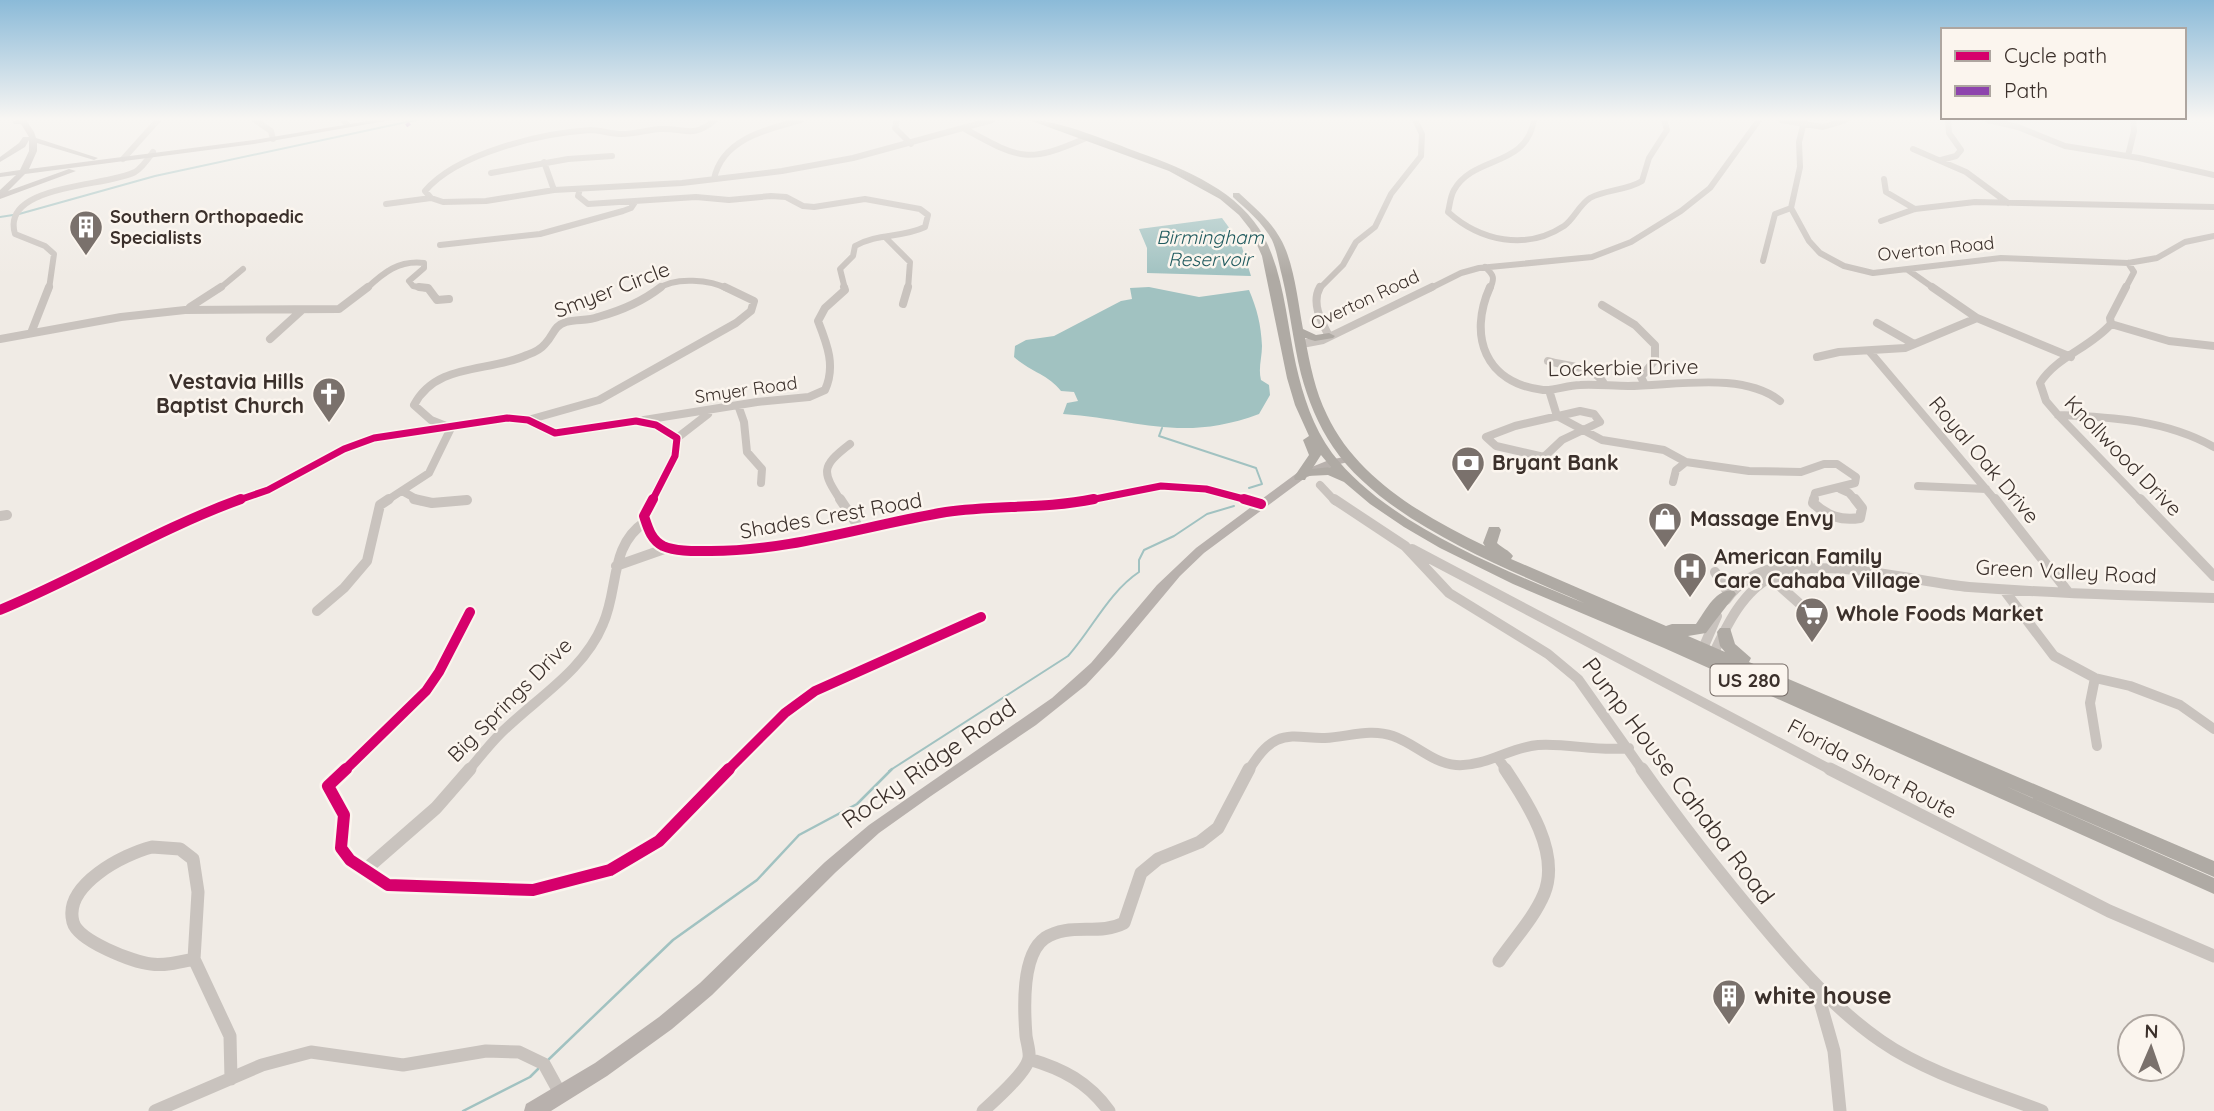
<svg xmlns="http://www.w3.org/2000/svg" width="2214" height="1111" viewBox="0 0 2214 1111" font-family="Quicksand,sans-serif">
<style>
.water{fill:#a1c2c1}
.lines{fill:none;stroke-linecap:round;stroke-linejoin:round}
.stream-far1{stroke:#a1c2c1;stroke-width:2}
.stream{stroke:#a1c2c1;stroke-width:2.5}
.minor-far3{stroke:#c9c3be;stroke-width:6}
.minor-far2{stroke:#c9c3be;stroke-width:8}
.minor-far1{stroke:#c9c3be;stroke-width:10}
.minor{stroke:#c9c3be;stroke-width:13}
.major{fill:#b8b1ad;fill-rule:evenodd}
.highway{fill:#afaaa4;fill-rule:evenodd}
.quiet{stroke:#8e44ad;stroke-width:4.5;stroke-dasharray:10 4.5;stroke-linecap:butt}
.cycleway-far2-casing{stroke:#fbf5ee;stroke-width:10}
.cycleway-far1-casing{stroke:#fbf5ee;stroke-width:14}
.cycleway-casing{stroke:#fbf5ee;stroke-width:17}
.cycleway-far2{stroke:#d6006c;stroke-width:7}
.cycleway-far1{stroke:#d6006c;stroke-width:10}
.cycleway{stroke:#d6006c;stroke-width:12}
.labels{text-anchor:middle;stroke-width:5;stroke-linejoin:round;paint-order:stroke}
.far-poi-label{font-size:18px;font-weight:bold;fill:#3b302b;stroke:#fbf5ee;text-anchor:start}
.far-street-label{font-size:18px;fill:#3b302b;stroke:#fbf5ee}
.far-water-label{font-size:19px;font-style:italic;fill:#1f5a5e;stroke:#fbf5ee}
.shield{fill:#fbf5ee;stroke:#756b66;stroke-width:2}
.shield-label{font-size:19px;font-weight:bold;fill:#3b302b}
.street-label{font-size:21px;fill:#3b302b;stroke:#fbf5ee}
.poi-label{font-size:21px;font-weight:bold;fill:#3b302b;stroke:#fbf5ee;text-anchor:start}
.near-street-label{font-size:24px;fill:#3b302b;stroke:#fbf5ee}
.near-poi-label{font-size:24px;font-weight:bold;fill:#3b302b;stroke:#fbf5ee;text-anchor:start}
</style>
<rect width="100%" height="100%" fill="#f0ebe5"/>
<path class="water" d="M1222,218l19,26 10,32 -104,-3v-25l-8,-19z
M1149,287l50,10 50,-7c8,19 12,34 13,56 0,12 -4,22 -1,34l8,5 1,10 -11,19c-78,29 -121,5 -196,0l4,-11 11,-2 -4,-9 -13,-1c-12,-16 -32,-20 -47,-34l1,-11 11,-6 28,-4 67,-35 11,-2 -2,-11z"/>
<g class="lines">
<path class="stream-far1" d="M19,214l136,-38 261,-56
M0,217l13,-2
M1162,428l-3,8 97,32 6,16 -13,4
M889,771l179,-115c24,-27 41,-64 71,-84v-12l5,-10 30,-14 33,-22 27,-8"/>
<path class="stream" d="M547,1061l126,-121 84,-60 42,-45 58,-31 35,-35
M463,1111l67,-34 8,-8"/>
<path class="minor-far3" d="M255,120l16,11 2,8
M343,120l4,4
M897,120l-2,8 16,16
M1534,120c-8,48 -60,35 -80,70 -4,7 -4,15 -6,22 32,29 78,39 116,14 10,-7 15,-21 26,-28 16,-9 36,-7 52,-17l7,-23 18,-28 -3,-10
M1781,120l42,7 23,-7
M1988,120l30,7 47,19 74,12 75,17
M1803,126l-4,16 1,25 -9,41 18,33 11,12 24,13 29,7 128,-15 127,5 29,-5 28,-16 29,-6
M965,129c55,30 62,35 121,9
M1913,149l53,23 42,31
M2128,156l6,-25 -1,-11
M123,159l35,-39
M1941,160l15,-4 5,-6 -12,-17 -1,-13
M544,162l10,28
M491,173l77,-14 44,-3
M714,179c8,-40 53,-50 87,-59
M1884,179l2,13 29,17
M580,189l-2,7 10,8 108,-7 33,3 42,-4 15,1 17,9 11,1 51,-8 55,10 8,6 -3,12c-23,11 -48,6 -70,19l-2,10 -13,13 5,20
M431,198l-6,-7c32,-38 117,-58 165,-61 10,0 21,4 32,4 13,0 25,-4 38,-5 26,-1 32,10 55,-9
M386,204l45,-6 12,4 43,-1 68,-11 128,-7 100,-12 71,-13 139,-38
M1881,221l34,-12 60,-7 239,5
M886,238l24,24 -2,27
M440,245l100,-11 83,-23 8,-3 4,-6
M1763,261l12,-47 16,-6
M1485,267c9,8 10,11 5,22
M1908,270l27,19
M49,289l5,-35 -9,-8 -30,-12c-15,-50 92,-47 120,-62 7,-4 13,-13 18,-20
M219,289l24,-20
M366,289c18,-17 33,-29 58,-26v5l-15,13 4,5 15,3
M658,289c17,-13 53,-9 70,0
M1319,289l24,-24 13,-23 19,-15 16,-33 30,-38 1,-22 -7,-14
M1429,289l32,-16 18,-5 113,-11 39,-15 50,-31 29,-23 49,-68
M2125,289l9,-17 -6,-9"/>
<path class="minor-far2" d="M419,287l9,1 9,12 12,-1
M1320,287c-9,16 1,34 9,49
M1490,287c-22,49 -5,96 53,103 12,1 24,-5 37,-5 16,-1 32,1 48,1 45,0 115,-15 152,15
M1932,287l45,31 94,39
M2126,287l-16,31 1,6c-21,24 -55,33 -71,59l6,18 12,14 83,86
M903,304l5,-17
M1602,305l33,20 20,20v15l-14,17 4,8
M190,307l31,-20
M1877,323l37,21
M2111,324l58,17 45,5
M31,333l18,-46
M0,339l121,-22 64,-7 154,-1 29,-22
M270,339l32,-29
M1302,344l21,-4 109,-53
M1870,352l126,149
M1817,357l22,-5 66,-4 72,-30
M1548,361c20,6 46,4 57,24
M1549,390l8,26 45,24 62,10 22,12 63,9 52,1 23,-8h13l19,13 -1,6 -40,10 -2,8
M738,405l6,17 3,30 15,17 -1,14
M1580,411l14,3 6,8 -38,18 -18,17 -48,-11 -10,-9 29,-11z
M2058,415c54,2 108,5 156,32
M528,420l71,-20 137,-77 15,-12 3,-10 -29,-14
M644,420l113,-18 52,-5 16,-7c11,-24 2,-46 -7,-69l7,-13 20,-18 -1,-3
M677,438l31,-24
M1673,482l3,-12 10,-8
M1320,485l15,16
M1918,486l68,3
M1840,489l9,4 7,8
M402,491l18,10
M236,501l32,-11 76,-41 30,-11 133,-20 21,2 27,13 81,-12 20,4 21,13 -2,18 -23,45
M386,501l43,-28 22,-45 -20,-8 -17,-15c23,-43 74,-32 113,-50 6,-2 14,-6 18,-11 9,-9 8,-18 21,-22 11,-3 22,-1 32,-5 22,-6 45,-16 63,-30
M454,501l13,-1
M841,501c-19,-29 -21,-34 9,-57
M1085,501l76,-15 45,3 45,12"/>
<path class="minor-far1" d="M414,499l18,4 35,-3
M653,499l-9,17c4,12 7,24 19,30 14,6 33,5 48,5 80,0 156,-26 235,-39 49,-7 99,-3 148,-13
M840,499l20,30
M1244,499l17,5
M1334,499l71,47 44,47 99,61 30,25 65,92
M1814,499l-1,4c14,13 28,18 47,15l2,-10 -7,-9
M1995,499l74,94
M2140,499l74,77
M0,516l7,-1
M1412,549l421,222
M616,566l54,-19
M1715,572l14,22
M1776,575l-3,5 27,24
M2004,590l50,66 41,22 35,8 50,19 34,24
M1726,600c19,-27 50,-36 82,-36
M0,610c82,-34 158,-81 241,-111
M317,611l27,-23 23,-27 13,-56 9,-6
M1701,653l16,-37
M1711,659c14,-30 31,-69 63,-83 48,-21 142,6 195,11 82,6 163,9 245,11
M2095,678l-5,25 7,43
M1498,758l9,13
M344,771l82,-80 13,-19 31,-60
M468,771c11,-13 21,-26 32,-37 36,-36 83,-62 103,-110 16,-35 6,-78 42,-102
M727,771l58,-58 30,-22 166,-74
M1248,771c8,-12 16,-25 29,-31 15,-7 32,-1 48,-2 23,-1 45,-10 68,-2 23,8 39,27 63,29 30,2 54,-18 82,-20 31,-2 60,7 91,3"/>
<path class="minor" d="M346,769l-18,17 16,29 -3,33 9,12 38,25 145,5 77,-20 49,-29 70,-72
M1642,769c38,54 78,105 121,156 35,42 73,85 118,116 46,32 109,50 161,70
M1830,769l279,142 105,45
M152,847l28,2 13,10 5,33 -4,67c-14,3 -29,7 -43,5 -18,-2 -73,-23 -78,-42 -10,-37 51,-68 79,-75z
M366,869l70,-61 34,-39
M194,959l36,77 1,43
M1499,961c15,-22 35,-43 45,-67 17,-41 -17,-92 -39,-125
M1815,984l19,67 6,60
M1029,1059c34,10 59,23 80,52
M155,1111l107,-46 49,-13 92,13 83,-14 33,1 25,12 17,31
M983,1111c11,-10 44,-39 46,-53 1,-6 -2,-15 -3,-22 -2,-26 -5,-81 19,-98 24,-16 54,-2 79,-15l17,-50 17,-14 42,-17 18,-14 31,-59"/>
<path class="major" d="M16,120h10l8,12 2,6 62,20 -4,2 -57,-17v8l-8,18 225,-29 120,-20h17l-137,24 -229,30 -17,17 61,-22 7,2 -76,28v-9l16,-15 -16,2v-4l20,-3 9,-19v-11l-4,7 -25,15v-5l19,-14 4,-6h6l-8,-13h-7l-1,-2z
M1349,456l6,3 -2,2 -18,4 -30,13 -101,75 -24,23 -66,79 -28,30 -50,40 -105,71 -52,37 -43,39 -124,123 -40,34 -65,47 -56,35h-27l2,-7 69,-41 64,-46 41,-34 125,-121 44,-37 183,-127 39,-35 66,-78 39,-37 101,-75 32,-13z"/>
<path class="highway" d="M1029,120c31,0 81,22 111,33 45,16 101,39 124,84 20,38 23,87 32,128 7,31 17,62 36,88 54,71 172,117 252,150 -79,-35 -201,-82 -251,-156 -15,-22 -25,-47 -32,-73 -8,-33 -11,-64 -19,-98 -3,-11 -5,-25 -10,-36 -9,-17 -25,-30 -39,-43v-4h6c15,14 31,27 41,45 14,23 18,65 23,91l13,6 13,-2 6,3 -2,2 -18,3 -10,-3c5,26 10,53 22,77 30,64 98,102 158,131l-2,-3 6,-16h10l2,3 -4,13c5,5 12,7 16,13l-2,3 155,67 6,-2h24c9,-12 20,-37 38,-33l2,3c-10,13 -20,25 -30,39l-18,3 37,16 -5,-6 -3,-14 3,-4h10l5,16 16,14 -2,4 465,199v16l-211,-92 211,93v16l-550,-246 -151,-64 -73,-36 -36,-21 -34,-23 -26,-22 -16,-7 -21,1 -2,4h-10l-1,-3 15,-22 -6,-15 6,-4 -14,-31 -8,-27 -25,-122 -12,-27 -11,-14 -19,-16 -51,-28zM1321,455l10,12 -19,2z"/>
<path class="quiet" d="M407,123l2,3"/>
<g class="cycleway-far2-casing">
<path id="cycleway-far2" d="M236,501l32,-11 76,-41 30,-11 133,-20 21,2 27,13 81,-12 20,4 21,13 -2,18 -23,45
M1085,501l76,-15 45,3 45,12"/>
</g>
<g class="cycleway-far1-casing">
<path id="cycleway-far1" d="M653,499l-9,17c4,12 7,24 19,30 14,6 33,5 48,5 80,0 156,-26 235,-39 49,-7 99,-3 148,-13
M1244,499l17,5
M0,610c82,-34 158,-81 241,-111
M344,771l82,-80 13,-19 31,-60
M727,771l58,-58 30,-22 166,-74"/>
</g>
<g class="cycleway-casing">
<path id="cycleway" d="M346,769l-18,17 16,29 -3,33 9,12 38,25 145,5 77,-20 49,-29 70,-72"/>
</g>
<use href="#cycleway-far2" class="cycleway-far2"/>
<use href="#cycleway-far1" class="cycleway-far1"/>
<use href="#cycleway" class="cycleway"/>
</g>
<linearGradient id="sky" x2="0" y2="1"><stop stop-color="#8bbad8"/><stop offset="0.43" stop-color="#f8f6f3"/><stop offset="1" stop-color="#f8f6f3" stop-opacity="0"/></linearGradient>
<rect width="2214" height="276" fill="url(#sky)"/>
<defs>
<g id="building-pin" transform="scale(1.75)"><path d="M0 17L-7.5 6A9.5 9.5 0 1 1 7.5 6Z" fill="#7a716c" stroke="#fbf5ee"/><path d="M-4-6H4V6H1V3H-1V6H-4ZM-2.5-4.3h1.7v1.8h-1.7ZM.8-4.3h1.7v1.8H.8ZM-2.5-1h1.7V.8h-1.7ZM.8-1h1.7V.8H.8Z" fill="#fff"/></g>
<g id="church-pin" transform="scale(1.75)"><path d="M0 17L-7.5 6A9.5 9.5 0 1 1 7.5 6Z" fill="#7a716c" stroke="#fbf5ee"/><path d="M-1.2-6h2.4v3.5h3.3v2.4h-3.3V6h-2.4V-.1h-3.3v-2.4h3.3Z" fill="#fff"/></g>
<g id="bank-pin" transform="scale(1.75)"><path d="M0 17L-7.5 6A9.5 9.5 0 1 1 7.5 6Z" fill="#7a716c" stroke="#fbf5ee"/><path d="M-6-4H6V4H-6ZM0-2.3a2.3 2.3 0 1 0 0 4.6a2.3 2.3 0 1 0 0-4.6Z" fill="#fff"/></g>
<g id="shop-pin" transform="scale(1.75)"><path d="M0 17L-7.5 6A9.5 9.5 0 1 1 7.5 6Z" fill="#7a716c" stroke="#fbf5ee"/><path d="M-5-2.5h2.3a2.7 3.5 0 0 1 5.4 0H5L5.5 6h-11ZM-1.5-2.5h3a1.5 2.3 0 0 0-3 0Z" fill="#fff"/></g>
<g id="hospital-pin" transform="scale(1.75)"><path d="M0 17L-7.5 6A9.5 9.5 0 1 1 7.5 6Z" fill="#7a716c" stroke="#fbf5ee"/><path d="M-5-5h3v3.5h4V-5h3V5h-3V1.5h-4V5h-3Z" fill="#fff"/></g>
<g id="supermarket-pin" transform="scale(1.75)"><path d="M0 17L-7.5 6A9.5 9.5 0 1 1 7.5 6Z" fill="#7a716c" stroke="#fbf5ee"/><path d="M-6-5.5h2.5l.6 2H6L4.5 2H-2.5L-4.4-4H-6ZM-1.5 3.2a1.3 1.3 0 1 0 .1 0ZM3 3.2a1.3 1.3 0 1 0 .1 0Z" fill="#fff"/></g>
</defs>
<g fill-rule="evenodd">
<use href="#building-pin" x="86" y="227"/>
<use href="#church-pin" x="329" y="394"/>
<use href="#bank-pin" x="1468" y="463"/>
<use href="#shop-pin" x="1665" y="519"/>
<use href="#hospital-pin" x="1690" y="569"/>
<use href="#supermarket-pin" x="1812" y="614"/>
<use href="#building-pin" x="1729" y="996"/>
</g>
<g class="labels">
<g class="far-poi-label">
<text x="110" y="223">Southern Orthopaedic<tspan x="110" dy="21">Specialists</tspan></text>
</g>
<g class="far-street-label">
<text transform="translate(1936 249) rotate(-6)" y="6">Overton Road</text>
<text transform="translate(1365 300) rotate(-25)" y="6">Overton Road</text>
<text transform="translate(746 390) rotate(-8)" y="6">Smyer Road</text>
</g>
<g class="far-water-label">
<text x="1210" y="244">Birmingham<tspan x="1210" dy="22">Reservoir</tspan></text>
</g>
<rect class="shield" x="1710.5" y="664.5" width="77" height="31" rx="5"/>
<g class="shield-label">
<text x="1749" y="687">US 280</text>
</g>
<g class="street-label">
<text transform="translate(612 290) rotate(-21)" y="7">Smyer Circle</text>
<text transform="translate(1623 368) rotate(-1)" y="7">Lockerbie Drive</text>
<text transform="translate(2123 456) rotate(46)" y="7">Knollwood Drive</text>
<text transform="translate(1984 460) rotate(50)" y="7">Royal Oak Drive</text>
<text transform="translate(831 516) rotate(-10)" y="7">Shades Crest Road</text>
<text transform="translate(2066 572) rotate(3)" y="7">Green Valley Road</text>
<text transform="translate(510 700) rotate(-45)" y="7">Big Springs Drive</text>
<text transform="translate(1872 769) rotate(28)" y="7">Florida Short Route</text>
</g>
<g class="poi-label">
<text x="304" y="389" text-anchor="end">Vestavia Hills<tspan x="304" dy="24">Baptist Church</tspan></text>
<text x="1492" y="470">Bryant Bank</text>
<text x="1690" y="526">Massage Envy</text>
<text x="1714" y="564">American Family<tspan x="1714" dy="24">Care Cahaba Village</tspan></text>
<text x="1836" y="621">Whole Foods Market</text>
</g>
<g class="near-street-label">
<text transform="translate(929 764) rotate(-35)" y="8">Rocky Ridge Road</text>
<text transform="translate(1678 781) rotate(53)" y="8">Pump House Cahaba Road</text>
</g>
<g class="near-poi-label">
<text x="1754" y="1004">white house</text>
</g>
</g>
<rect x="1941" y="28" width="245" height="91" fill="#fbf5ee" stroke="#aea6a0" stroke-width="2"/>
<rect x="1955" y="51" width="35" height="10" fill="#d6006c" stroke="#aea6a0" stroke-width="2"/>
<text x="2004" y="63" font-size="21" fill="#3b302b">Cycle path</text>
<rect x="1955" y="86" width="35" height="10" fill="#8e44ad" stroke="#aea6a0" stroke-width="2"/>
<text x="2004" y="98" font-size="21" fill="#3b302b">Path</text>
<g transform="translate(2151 1048) rotate(2)"><circle r="33" fill="#fbf5ee" stroke="#aea6a0" stroke-width="2"/>
<path d="M0-5L12 26L0 18L-12 26Z" fill="#7a716c"/>
<text y="-10" font-size="19" font-weight="bold" text-anchor="middle" fill="#3b302b">N</text>
</g>
</svg>
